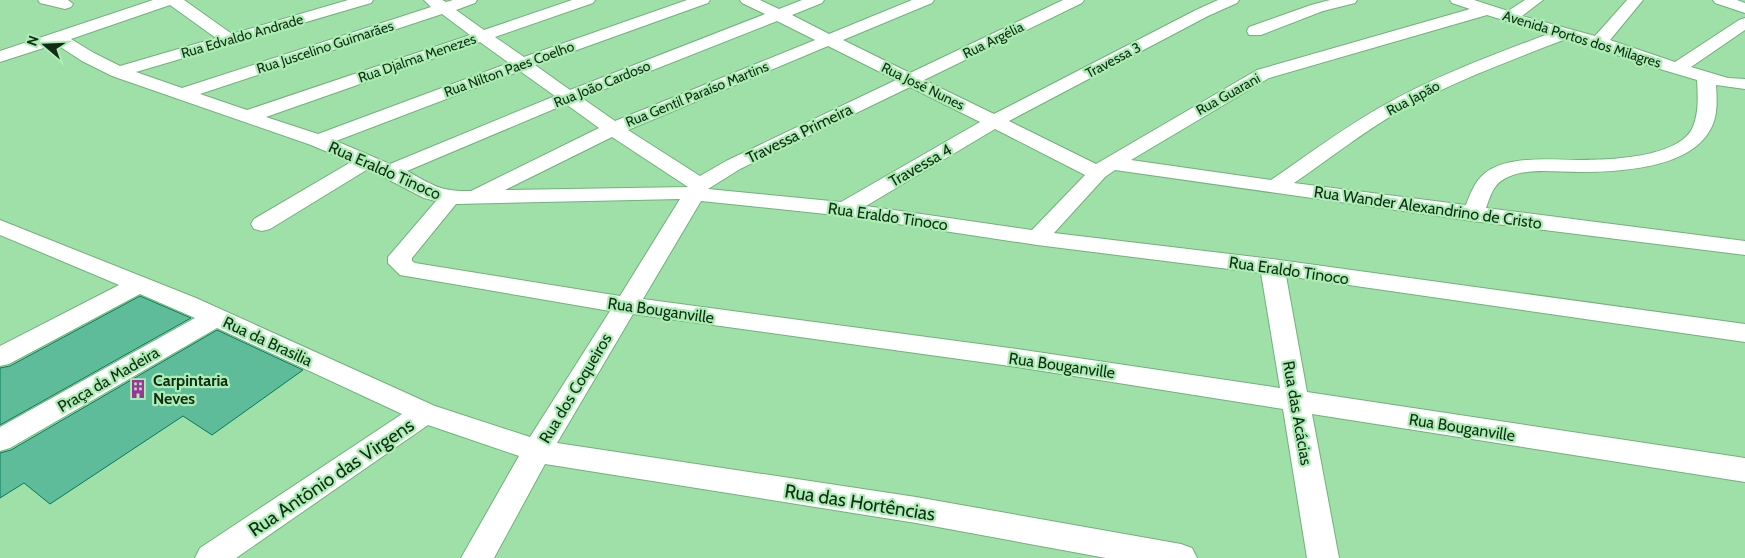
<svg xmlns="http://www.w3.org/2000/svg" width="1745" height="558" viewBox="0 0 1745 558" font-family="Cabin,sans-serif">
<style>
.building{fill:#5ebc9b;stroke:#057a5c}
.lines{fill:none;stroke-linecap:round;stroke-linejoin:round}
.minor-casing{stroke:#71b17b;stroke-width:2}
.minor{fill:#fff;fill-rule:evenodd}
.labels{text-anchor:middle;stroke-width:4.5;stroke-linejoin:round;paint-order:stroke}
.far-street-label{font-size:14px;fill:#122c16;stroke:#abedb3}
.street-label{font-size:16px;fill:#122c16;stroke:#abedb3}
.poi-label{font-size:16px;font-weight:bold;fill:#122c16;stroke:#abedb3;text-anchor:start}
.near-street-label{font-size:19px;fill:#122c16;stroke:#abedb3}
</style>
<rect width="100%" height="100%" fill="#9ee0a7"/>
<path class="building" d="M140,296l51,22 -191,107v-57l10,-2z
M217,330l86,40 -91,65 -29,-19 -133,88 -26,-21 -24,15v-45l11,-3z"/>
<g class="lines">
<g class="minor-casing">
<path id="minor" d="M38,0h30l5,4 -2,3 -6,2 -25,-6z
M153,0h31l48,34 116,-34h25l-2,3 -235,69 46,16 249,-81 -7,-7h18l4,2 7,-2h24l-2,3 -19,7 28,20 88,-30h23l-2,3 -98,34 29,20 163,-57h23l-2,3 -173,62 35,25 195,-76 -23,-11 -2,-3h20l19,9 23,-9h22l-2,3 -30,12 37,19 83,-34h22l-2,3 -89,37 67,33 153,-73h21l-2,3 -158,77 70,34 202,-104 22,-10h21l-2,3 -29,13 -199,105 87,43 161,-94 213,-61 -18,-6 -2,-3h24l34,11 17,-11h18l-21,16 73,20 32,-36h16l-33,40 65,22 64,-42 6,-2v12l-54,37 37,11 17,1v10l-29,-4c1,15 2,32 -6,45 -21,39 -92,42 -131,42 -24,0 -53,-5 -75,7 -11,6 -14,18 -18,29l259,33v14l-272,-34 -358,-51 -10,7 -51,56 218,26 473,65v18l-459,-66 21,116 438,66v24l-433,-68 27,144h-32l-24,-149 -266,-42 -384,-53 -76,129 359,54 265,47 11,4 5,10h-91l-190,-35 -371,-59 -51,94h-33l58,-102 -91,-31 -192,133h-41l5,-10 202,-134 -185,-86 -207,120 -10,3v-24l195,-109 -55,-24 -131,70 -9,2v-20l119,-61 -119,-50v-15l196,78 239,108 95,31 80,-126 -210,-36 -12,-12v-6l48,-56 -12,-3 -56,-29 -98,60 -8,2 -8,-2 -3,-5 3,-5 97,-57 -40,-17 -199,-69 -30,-15 -26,-17 -56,18v-11zM170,5l46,33 -96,28 -26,-13 -23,-14zM442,14l28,21 -223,75 -47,-16zM1487,15l61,19c-55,21 -110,41 -162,70 -40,22 -77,50 -115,76l-140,-20 138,-82zM777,21l38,19 -200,81 -33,-23zM1566,39l27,7 40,15 64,19c1,16 2,34 -5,49 -16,29 -84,31 -114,31 -27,0 -70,-5 -93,13 -10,8 -15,21 -19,32l-172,-22c35,-24 68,-50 104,-71 54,-30 111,-51 168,-73zM480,42l29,21 -191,71 -52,-17zM828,46l68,34 -170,81 -26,15 -72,-46zM520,71l35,25 -165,68 -54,-23zM910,87l70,35 -139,80 -133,-13 32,-20zM566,104l33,24 -128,63c-31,1 -38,-6 -64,-20zM995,129l90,46 -53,55 -166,-24zM612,137l76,50 -183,3zM680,199l-60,97 -205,-33 -3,-2v-3l44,-54zM701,201l144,15 192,29 224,28 19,115 -263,-39 -374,-50z
M1330,0h27l-2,3 -32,8 -62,24h-12l-2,-4 2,-4 62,-22z
M1713,0h24l8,3v10l-30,-10z"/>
</g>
<use href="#minor" class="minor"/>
</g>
<defs>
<g id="building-bare" transform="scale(1.5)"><path d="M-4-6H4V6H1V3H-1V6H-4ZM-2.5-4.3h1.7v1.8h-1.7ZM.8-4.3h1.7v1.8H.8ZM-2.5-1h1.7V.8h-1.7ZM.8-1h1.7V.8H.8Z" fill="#9b359a" stroke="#abedb3" stroke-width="2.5" paint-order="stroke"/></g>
</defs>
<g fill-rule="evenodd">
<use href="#building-bare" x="138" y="389"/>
</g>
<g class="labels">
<g class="far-street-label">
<text transform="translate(242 36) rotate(-16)" y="5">Rua Edvaldo Andrade</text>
<text transform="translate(1582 39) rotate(17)" y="5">Avenida Portos dos Milagres</text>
<text transform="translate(993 40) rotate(-26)" y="5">Rua Argélia</text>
<text transform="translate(325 47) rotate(-18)" y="5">Rua Juscelino Guimarães</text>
<text transform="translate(417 58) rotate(-19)" y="5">Rua Djalma Menezes</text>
<text transform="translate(1113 60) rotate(-28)" y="5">Travessa 3</text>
<text transform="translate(509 69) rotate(-20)" y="5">Rua Nilton Paes Coelho</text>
<text transform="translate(602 84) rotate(-22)" y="5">Rua João Cardoso</text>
<text transform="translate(923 86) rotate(26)" y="5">Rua José Nunes</text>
<text transform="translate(697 94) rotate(-22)" y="5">Rua Gentil Paraíso Martins</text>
<text transform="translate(1228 94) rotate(-29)" y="5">Rua Guarani</text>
<text transform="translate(1413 98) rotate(-28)" y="5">Rua Japão</text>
</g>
<g class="street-label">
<text transform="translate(799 133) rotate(-26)" y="6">Travessa Primeira</text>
<text transform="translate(920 165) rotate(-30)" y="6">Travessa 4</text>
<text transform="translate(385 170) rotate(24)" y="6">Rua Eraldo Tinoco</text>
<text transform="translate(1428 207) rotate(8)" y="6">Rua Wander Alexandrino de Cristo</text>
<text transform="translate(888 216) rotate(8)" y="6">Rua Eraldo Tinoco</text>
<text transform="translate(1289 270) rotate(8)" y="6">Rua Eraldo Tinoco</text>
<text transform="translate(661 310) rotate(8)" y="6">Rua Bouganville</text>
<text transform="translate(268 341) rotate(25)" y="6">Rua da Brasilia</text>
<text transform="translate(1062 365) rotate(8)" y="6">Rua Bouganville</text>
<text transform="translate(108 379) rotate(-30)" y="6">Praça da Madeira</text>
<text transform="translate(575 388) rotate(-59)" y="6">Rua dos Coqueiros</text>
<text transform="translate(1298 413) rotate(80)" y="6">Rua das Acácias</text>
<text transform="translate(1462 427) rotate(9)" y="6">Rua Bouganville</text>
</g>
<g class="poi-label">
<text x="153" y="386">Carpintaria<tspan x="153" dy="18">Neves</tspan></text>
</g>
<g class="near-street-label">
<text transform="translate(331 477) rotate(-34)" y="7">Rua Antônio das Virgens</text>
<text transform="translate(860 502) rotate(9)" y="7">Rua das Hortências</text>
</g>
</g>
<g transform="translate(45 45) rotate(289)" stroke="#abedb3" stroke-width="4" paint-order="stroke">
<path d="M0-4L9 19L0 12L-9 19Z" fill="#122c16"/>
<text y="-8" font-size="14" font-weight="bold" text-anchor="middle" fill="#122c16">N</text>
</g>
</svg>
